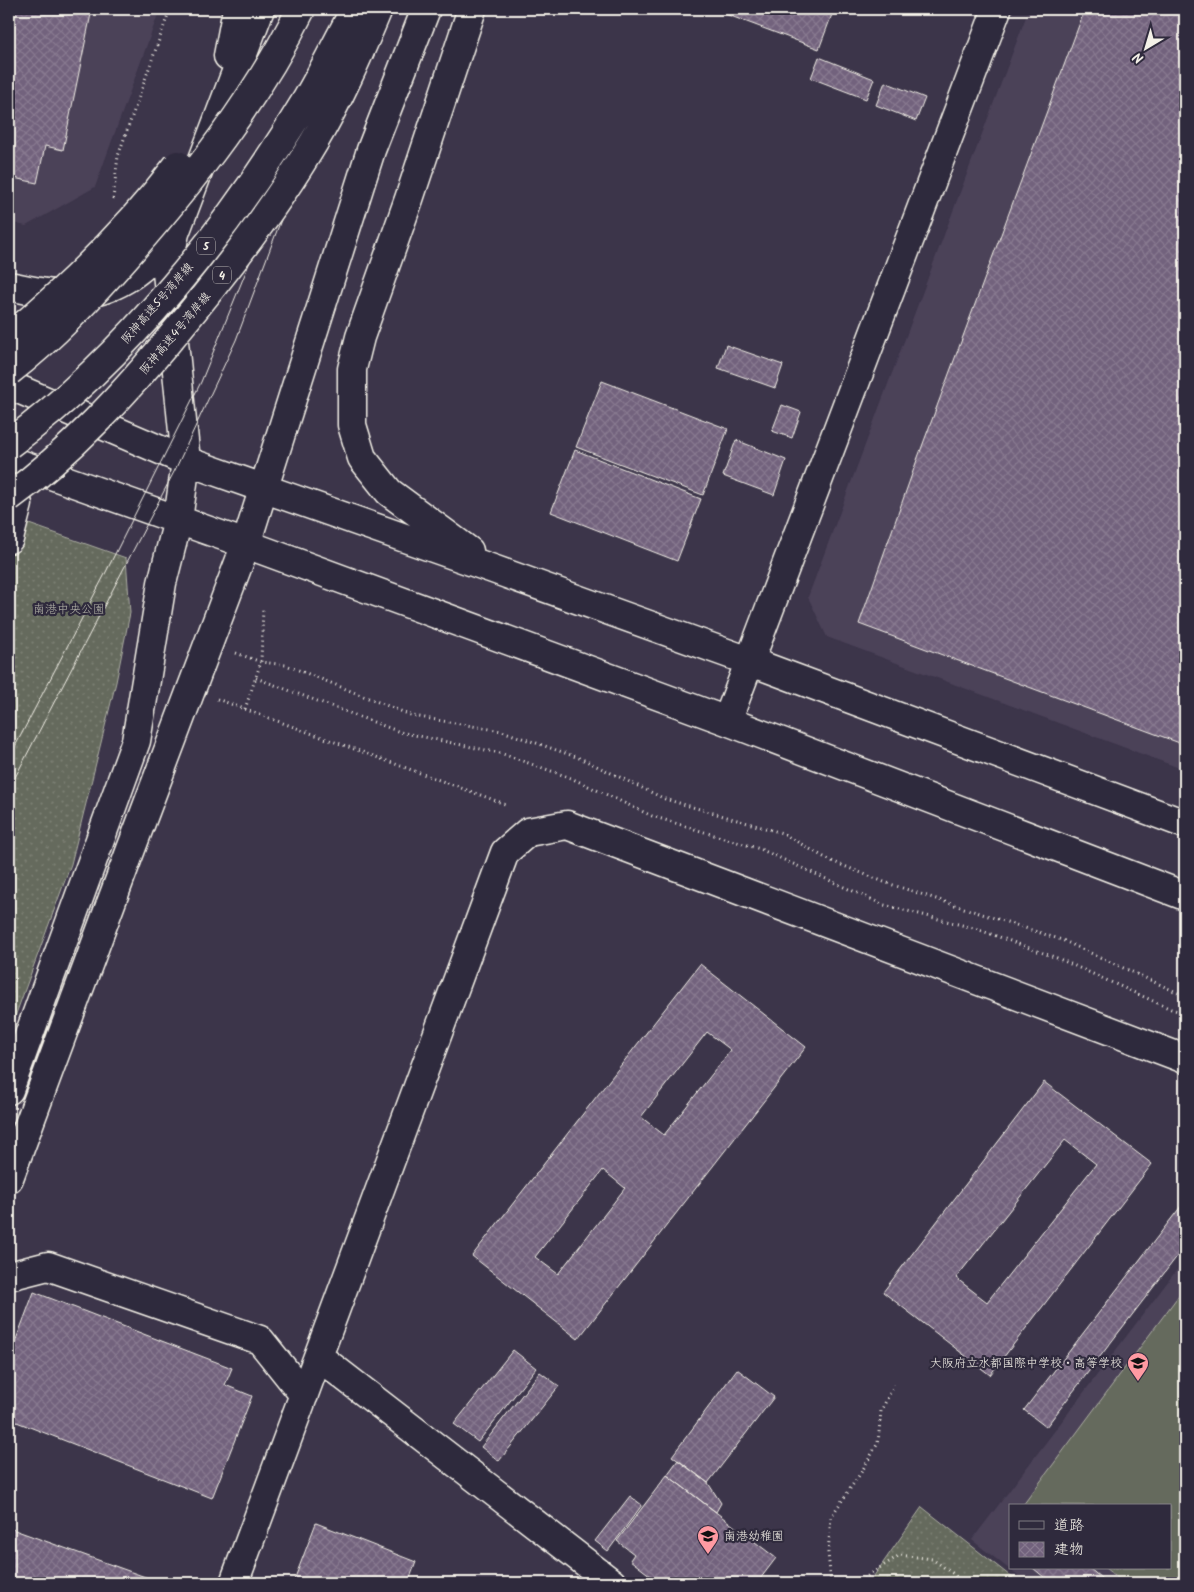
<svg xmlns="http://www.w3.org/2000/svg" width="1194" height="1592" viewBox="0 0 1194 1592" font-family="Kalam,'Klee One',sans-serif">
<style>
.built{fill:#4c4259;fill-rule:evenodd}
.grass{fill:url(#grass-dots);stroke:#acaea2}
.garden{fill:#656a5d;stroke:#acaea2}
.building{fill:url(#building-cross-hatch);stroke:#f4f1e8;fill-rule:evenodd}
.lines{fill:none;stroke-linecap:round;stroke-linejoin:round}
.minor-casing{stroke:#f4f1e8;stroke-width:31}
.path{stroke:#f4f1e8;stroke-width:3;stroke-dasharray:1 4;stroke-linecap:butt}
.minor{stroke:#2f2a3d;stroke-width:28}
.tram{stroke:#f4f1e8;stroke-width:1}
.highway-bridge-casing{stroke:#f4f1e8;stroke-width:31;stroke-linecap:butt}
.highway-bridge{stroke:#2f2a3d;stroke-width:28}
.labels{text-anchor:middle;stroke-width:4.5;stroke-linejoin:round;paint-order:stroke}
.shield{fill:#2f2a3d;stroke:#b9b5b5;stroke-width:1}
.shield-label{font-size:11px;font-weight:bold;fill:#f4f1e8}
.street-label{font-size:12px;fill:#f4f1e8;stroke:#2f2a3d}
.park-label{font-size:12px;fill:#b4b4a9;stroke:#2f2a3d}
.poi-label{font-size:12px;fill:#f4f1e8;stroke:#2f2a3d;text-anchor:end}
</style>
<defs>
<pattern id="grass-dots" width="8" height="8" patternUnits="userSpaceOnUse" patternTransform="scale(1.25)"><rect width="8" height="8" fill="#656a5d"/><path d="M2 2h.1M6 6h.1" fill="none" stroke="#7c8074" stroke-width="1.8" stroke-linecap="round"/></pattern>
<pattern id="building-cross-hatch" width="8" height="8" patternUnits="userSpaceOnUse" patternTransform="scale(1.25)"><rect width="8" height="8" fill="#72627d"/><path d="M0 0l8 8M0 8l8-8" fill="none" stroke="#87798f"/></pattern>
</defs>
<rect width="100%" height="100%" fill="#3c354a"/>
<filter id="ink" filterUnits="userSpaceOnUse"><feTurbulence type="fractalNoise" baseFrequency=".02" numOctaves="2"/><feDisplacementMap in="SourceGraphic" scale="10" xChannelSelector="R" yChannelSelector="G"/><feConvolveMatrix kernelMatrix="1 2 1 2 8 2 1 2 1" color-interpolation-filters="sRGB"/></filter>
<g filter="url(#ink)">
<path class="built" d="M9,9h151l-65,178 -69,39 -17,-4z
M1029,9h156v761l-358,-133 -19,-40z
M1185,1259v324h-158l-55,-43zM1010,1506h160v62h-160z"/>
<path class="grass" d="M9,517l117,41 4,55 -14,69 -45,182 -62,169z
M922,1507l97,76h-150z"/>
<path class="garden" d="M1185,1287v296h-61l-19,-15h65v-62l-147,-1z"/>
<path class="building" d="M9,9h83l-29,141 -18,-4 -8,37 -28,-6z
M712,9h122l-15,40z
M1085,9h100v736l-326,-121 58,-164z
M819,57l55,22 -8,20 -55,-21z
M885,82l40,16 -9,23 -40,-16z
M726,345l57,20 -8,23 -57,-20z
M602,381l126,48 -25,66 -127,-48z
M782,405l19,7 -9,26 -20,-7z
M736,440l50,20 -12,35 -51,-19z
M575,450l126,49 -24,62 -126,-49z
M700,964l106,83 -228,292 -106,-83zM707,1032l24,18 -67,85 -23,-18zM603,1170l22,18 -67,86 -23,-17z
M1044,1082l108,82 -162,211 -107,-83zM1065,1140l31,24 -109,138 -31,-24z
M1185,1201v45l-139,181 -22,-17z
M34,1292l198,76 -7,17 27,11 -40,102 -203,-79v-61z
M513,1350l23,18 -58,74 -24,-18z
M737,1369l37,28 -66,86 -36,-27z
M540,1372l19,14 -60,75 -18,-14z
M678,1460l30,23 13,20 -5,9 -49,-37z
M667,1475l109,83 -19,25h-97l-30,-23 4,-6 -17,-13z
M630,1496l12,9 -34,46 -13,-10z
M316,1523l100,39 -8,21h-115z
M9,1528l153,55h-153z
M1033,1568h56l18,15h-56z"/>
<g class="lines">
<g class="minor-casing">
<path id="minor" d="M228,56l9,-47
M9,286c20,4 49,11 69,9 44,-5 69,-29 96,-61
M9,385l177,76 307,108 256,92 436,163
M9,460l237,84 481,177 458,175
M9,539l9,-35
M469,551l-80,-59 -27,-34 -10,-33v-56l8,-32 49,-138 63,-190
M727,721l270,-712
M9,1090l127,-349 26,-158 16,-63 8,-59 -19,-189 8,-39 85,-224
M9,1178l122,-329 115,-305 125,-394 55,-141
M9,1276l39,-10 212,74 44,55
M319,1357l293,226
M234,1583l271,-731 23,-20 39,-7 618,234"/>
</g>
<path class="path" d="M113,199l5,-43 52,-147
M236,653l25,9 25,3 127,51 89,15 80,28 83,40 117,34 47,27 55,22 178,58 123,56
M256,678l144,54 100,21 71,25 81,38 108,33 124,56 93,24 80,29 114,51 14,4
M217,699l288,105
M245,709l16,-47 2,-55
M831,1583l-3,-30 3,-36 31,-46 16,-28 3,-32 13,-26
M860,1583l10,-9 30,-19 32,4 23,16 5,8"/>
<use href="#minor" class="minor"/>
<path class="tram" d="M9,758l95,-182 97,-194 48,-118 64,-164 33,-91
M9,789l166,-319 61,-130 124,-331"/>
<g class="highway-bridge-casing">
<path id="highway-bridge" d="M9,338c62,-52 120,-109 169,-173
M9,371c44,-34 83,-76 119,-117 66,-75 129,-156 173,-245
M9,444c118,-87 223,-219 298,-345 17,-29 32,-60 48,-90
M9,497c62,-45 115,-103 164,-162 51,-61 100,-124 141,-193 25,-42 45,-88 64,-133"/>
</g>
<use href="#highway-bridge" class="highway-bridge"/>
</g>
</g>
<defs>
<g id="school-pin" transform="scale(1.125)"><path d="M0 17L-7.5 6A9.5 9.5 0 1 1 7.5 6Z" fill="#ff9aa2" stroke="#2f2a3d"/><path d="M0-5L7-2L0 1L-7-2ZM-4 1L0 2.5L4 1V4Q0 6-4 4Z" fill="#111"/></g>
</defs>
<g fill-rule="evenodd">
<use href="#school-pin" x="1138" y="1363"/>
<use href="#school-pin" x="708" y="1536"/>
</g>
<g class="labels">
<g class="shield">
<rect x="197" y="237.5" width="18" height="17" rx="4"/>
<rect x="213" y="266.5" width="18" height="17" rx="4"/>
</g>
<g class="shield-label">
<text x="206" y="250">5</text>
<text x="222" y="279">4</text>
</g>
<g class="street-label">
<text transform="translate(157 303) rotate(-49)" y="4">阪神高速5号湾岸線</text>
<text transform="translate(175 333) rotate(-50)" y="4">阪神高速4号湾岸線</text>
</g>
<g class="park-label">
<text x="69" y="613">南港中央公園</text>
</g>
<g class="poi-label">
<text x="1122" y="1367">大阪府立水都国際中学校・高等学校</text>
<text x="724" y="1540" text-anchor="start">南港幼稚園</text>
</g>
</g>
<rect width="1194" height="1592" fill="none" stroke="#2f2a3d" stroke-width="30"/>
<rect x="15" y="15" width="1164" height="1562" fill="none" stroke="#f4f1e8" stroke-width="2" filter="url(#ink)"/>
<rect x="1009" y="1504" width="162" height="65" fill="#2f2a3d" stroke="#7e7a81"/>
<rect x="1019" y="1521" width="25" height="8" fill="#2f2a3d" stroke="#7e7a81"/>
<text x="1054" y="1530" font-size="15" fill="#f4f1e8">道路</text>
<rect x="1019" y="1542" width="25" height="15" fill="url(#building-cross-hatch)" stroke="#7e7a81"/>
<text x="1054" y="1554" font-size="15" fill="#f4f1e8">建物</text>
<g transform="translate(1146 48) rotate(218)" stroke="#2f2a3d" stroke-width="4" paint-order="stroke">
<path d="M0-4L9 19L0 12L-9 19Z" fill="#f4f1e8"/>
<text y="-8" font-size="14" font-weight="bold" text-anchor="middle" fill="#f4f1e8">N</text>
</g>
</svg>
